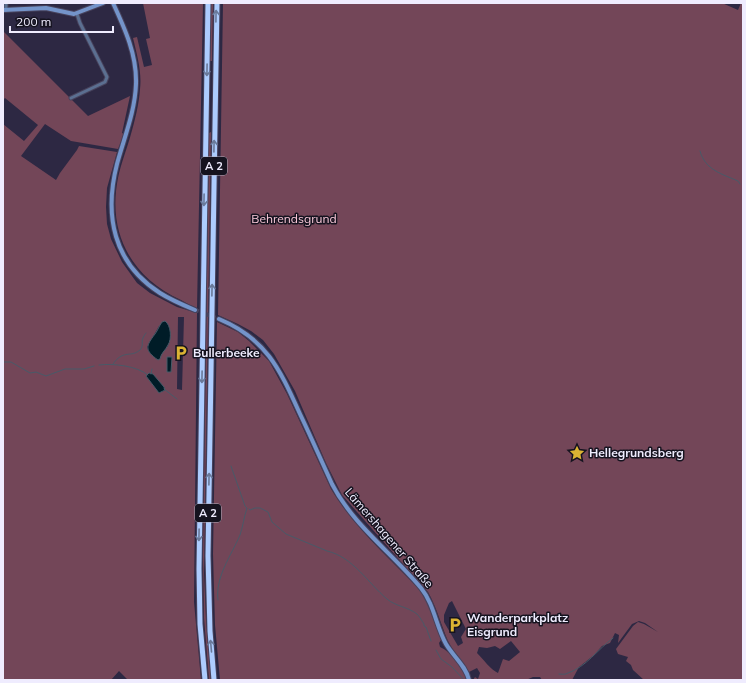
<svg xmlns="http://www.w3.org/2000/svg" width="746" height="683" viewBox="0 0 746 683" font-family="Mulish,sans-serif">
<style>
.green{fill:#734658;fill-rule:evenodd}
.water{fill:#001c27;stroke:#485a68}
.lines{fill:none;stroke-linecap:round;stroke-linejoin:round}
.stream{stroke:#485a68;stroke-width:1}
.secondary-tunnel{stroke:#4a455f;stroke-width:4;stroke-dasharray:4 2;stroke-linecap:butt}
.street-casing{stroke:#48435d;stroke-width:5}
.secondary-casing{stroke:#48435d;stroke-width:6}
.highway-casing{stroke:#48435d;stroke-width:7}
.street{stroke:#5b6f91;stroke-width:3}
.secondary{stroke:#7494ca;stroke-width:4}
.highway{stroke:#adccfe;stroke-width:5}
.oneway{stroke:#69799a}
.labels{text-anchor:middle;stroke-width:3;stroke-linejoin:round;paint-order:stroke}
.shield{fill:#15131f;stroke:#aeabbb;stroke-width:1}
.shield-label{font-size:11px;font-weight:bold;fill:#efecfe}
.park-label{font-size:12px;fill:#f9c8d9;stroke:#15131f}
.poi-label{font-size:12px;font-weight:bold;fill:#efecfe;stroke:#15131f;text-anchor:start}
.street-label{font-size:12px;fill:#efecfe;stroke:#15131f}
</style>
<rect width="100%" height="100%" fill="#2d2843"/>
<path class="green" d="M143,3h60l-6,305c-5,-2 -11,-5 -16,-8 -50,-23 -74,-67 -63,-122 3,-15 9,-29 13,-44 4,-14 8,-30 9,-45 2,-17 -3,-34 -7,-51l4,-1 7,30 8,-2 -6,-26 4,-1z
M211,3h2l-1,58h-2z
M223,3h499l16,7 3,-7h2v677h-99l-11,-10 -2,-5 -5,-4 2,-4 -10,-3 -2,-5 17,-23 5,-4 6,2 14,8 -13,-9 -6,-2 -7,3 -14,19 1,-8 -4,-2 -5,10 -8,3 -8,9 -15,12 -7,13h-30l-2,-3h-7l-7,3h-53l2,-3 3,2 2,-6 -3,-5 -8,4c-6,-10 -15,-19 -21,-31 -7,-16 -11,-33 -20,-49l-86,-97 -16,-32 -31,-72 -21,-37 -11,-14 -12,-9 -13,-7 -20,-9zM452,601l14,28 -5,8 2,6 -5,3 -14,-24v-7l5,-12zM511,641l9,11 -11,9 -6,-2 -5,14c-8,-4 -14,-13 -21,-20l2,-6 8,1 8,-2 5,3z
M3,31l85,85 42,-20 -8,37 2,1 -6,15 -47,-8 -26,-17 -24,32 35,24 4,-7 17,-23 2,-4 38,6 -10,36 -1,19 1,17 4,15 11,23 15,21 13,10 27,14 20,6 -3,289 7,78h-73l-9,-9 -8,9h-108v-556l21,17 14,-16 -33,-27 -2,2zM178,317h6l-2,73 -5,-1zM159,326l11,4 -2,16 -6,6 -4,8 -10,-10 -1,-3zM152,374l13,16 -3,2 -16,-17z
M211,132l-7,441 2,47 5,60h-2l-5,-62 -1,-61 6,-424z
M217,322l21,10 11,9 20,20 18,33 44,95c22,37 59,70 89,101 10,15 15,33 21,50l-2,3 1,4c10,4 24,22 27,33h-247l-5,-55 -2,-71z"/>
<path class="water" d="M165,321c6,4 7,18 3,24 -3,6 -7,8 -8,14l-2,1c-14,-10 -12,-14 -3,-26 3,-4 4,-8 7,-12z
M167,357h5l-1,15h-4z
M149,373l4,1 11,13 1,3 -6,3 -13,-17z"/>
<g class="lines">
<path class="stream" d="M700,151c5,19 22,23 38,30l2,3
M3,362h8l19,11 6,-1 10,4 19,-7h19l10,-3
M113,364c10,-15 18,-6 27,-14 4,-4 1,-8 3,-12 0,-1 3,-5 3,-5
M99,365c14,-2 38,1 49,10
M151,374l1,-5
M164,389l13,10
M249,509l1,1 5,-2h5l8,4 4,10 14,12 41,17c26,6 41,32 60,48 8,7 21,8 30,15 3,3 5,7 7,10v2l2,1 5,14
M218,600c-3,-23 13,-44 22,-65 3,-9 4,-18 7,-27l-2,-2 -14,-40
M436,650l5,9 11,8 12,13
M559,674c3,0 6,1 9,-1 18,-6 30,-24 45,-35"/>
<path class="secondary-tunnel" d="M195,310l24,9"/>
<g class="street-casing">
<path id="street" d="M6,10v-7
M71,98l34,-16 2,-5 -27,-54 -3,-9"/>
</g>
<g class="secondary-casing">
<path id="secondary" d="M113,3c12,26 24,52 23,81 -1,28 -12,54 -19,80 -13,51 -4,99 43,129 11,7 23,12 35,17
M3,10l43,-2 28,6 29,-11
M219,319c48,20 61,51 81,95 11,23 21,46 32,70 21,41 60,69 89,104 13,16 15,38 25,56 7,12 20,22 23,36"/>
</g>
<g class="highway-casing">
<path id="highway" d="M205,680l-5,-56 -1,-55 9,-566
M214,680l-4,-49 -2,-75 9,-553"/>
</g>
<use href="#street" class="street"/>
<use href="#secondary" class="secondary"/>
<use href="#highway" class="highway"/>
</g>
<defs><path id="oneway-shaft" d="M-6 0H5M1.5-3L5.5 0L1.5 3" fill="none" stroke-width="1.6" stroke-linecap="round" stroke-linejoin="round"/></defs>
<g class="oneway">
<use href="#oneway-shaft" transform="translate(216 16) rotate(-89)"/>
<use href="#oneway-shaft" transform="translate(207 70) rotate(91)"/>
<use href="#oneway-shaft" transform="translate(214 146) rotate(-89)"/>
<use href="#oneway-shaft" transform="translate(204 200) rotate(91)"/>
<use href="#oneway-shaft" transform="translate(212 290) rotate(-89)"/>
<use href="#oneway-shaft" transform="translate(202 377) rotate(91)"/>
<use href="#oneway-shaft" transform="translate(209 479) rotate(-89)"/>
<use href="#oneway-shaft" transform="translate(199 535) rotate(91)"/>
<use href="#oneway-shaft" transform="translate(211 646) rotate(-95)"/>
</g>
<defs>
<g id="parking-bare" transform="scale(1.2)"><path d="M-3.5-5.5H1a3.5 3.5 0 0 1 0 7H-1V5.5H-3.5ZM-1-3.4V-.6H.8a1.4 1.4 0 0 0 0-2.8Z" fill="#dbb333" stroke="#15131f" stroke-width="2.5" paint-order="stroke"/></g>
<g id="sight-bare" transform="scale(1.2)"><path d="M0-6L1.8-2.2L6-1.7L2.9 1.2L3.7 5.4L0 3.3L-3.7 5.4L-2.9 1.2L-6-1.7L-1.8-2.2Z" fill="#dbb333" stroke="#15131f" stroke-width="2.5" paint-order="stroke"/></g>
</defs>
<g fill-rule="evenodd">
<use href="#parking-bare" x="181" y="353"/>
<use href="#sight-bare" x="577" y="453"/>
<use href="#parking-bare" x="455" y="625"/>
</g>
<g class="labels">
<g class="shield">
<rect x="201" y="157" width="26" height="18" rx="3"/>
<rect x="195" y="504" width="26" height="18" rx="3"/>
</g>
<g class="shield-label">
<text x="214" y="170">A 2</text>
<text x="208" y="517">A 2</text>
</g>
<g class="park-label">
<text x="294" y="223">Behrendsgrund</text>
</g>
<g class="poi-label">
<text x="193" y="357">Bullerbeeke</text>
<text x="589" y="457">Hellegrundsberg</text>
<text x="467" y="622">Wanderparkplatz<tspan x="467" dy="14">Eisgrund</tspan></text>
</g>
<g class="street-label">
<text transform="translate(389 538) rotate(49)" y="4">Lämershagener Straße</text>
</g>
</g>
<rect width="746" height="683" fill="none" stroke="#efecfe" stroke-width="8"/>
<path d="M10 26v6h103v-6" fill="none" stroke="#efecfe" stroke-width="2"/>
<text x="16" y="26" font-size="12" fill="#efecfe" stroke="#15131f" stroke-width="3" paint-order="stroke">200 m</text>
</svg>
